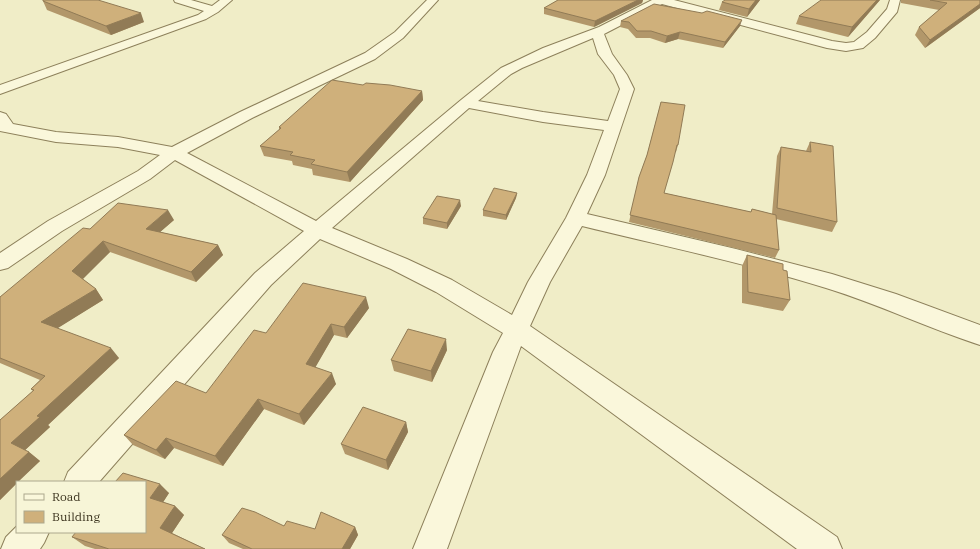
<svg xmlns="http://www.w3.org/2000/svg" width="980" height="549" viewBox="0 0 980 549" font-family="'IBM Plex Serif',serif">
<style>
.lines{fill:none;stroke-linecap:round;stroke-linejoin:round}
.minor-casing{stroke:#8d805b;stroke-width:2}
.minor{fill:#faf7db;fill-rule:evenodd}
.wall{fill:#b2976a}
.shaded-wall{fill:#917b56}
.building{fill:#cfb07b;stroke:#917b56}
</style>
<rect width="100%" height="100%" fill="#f0edc7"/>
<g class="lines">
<g class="minor-casing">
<path id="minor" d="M174,0h17l21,6 8,-6h12l-14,12 -12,7 -206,75v-9l198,-70 6,-4 -29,-9z
M427,0h11l-35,38 -28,21 -123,59 -65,35 129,68 145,-121 40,-32 42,-20 56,-21 53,-27h22l158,41 14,2 8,-1 13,-10 20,-23 3,-9h10l-3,12 -22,26 -12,10 -17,3 -19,-3 -165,-44 -58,30 8,20 15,21 7,14 -29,86 -18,39 149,35 96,25 64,20 84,31v20c-52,-17 -102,-41 -154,-57 -80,-25 -163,-42 -244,-62l-32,56 -20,44 307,211 5,12h-45l-276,-203 -74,203h-34l80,-197 10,-19 -67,-41 -45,-23 -71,-30 -49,46 -172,197h-35l4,-10 187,-199 49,-42 -129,-71 -25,19 -88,52 -54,37 -8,2v-17l48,-32 90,-50 22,-16 -42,-8 -62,-5 -56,-11v-19l6,2 7,10 43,8 62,5 54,10 68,-35 125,-59 30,-21zM593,38l5,16 16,21 6,14 -12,32 -65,-9 -65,-11 33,-27 11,-6zM469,108l74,14 61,8 -17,45 -21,43 -38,64 -16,33 -60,-35 -45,-21 -75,-31z
M17,526v6h32l-5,11 -4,6h-39l5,-12z"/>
</g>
<use href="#minor" class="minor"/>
</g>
<path class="wall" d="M558,0h85l-1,3 -48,24 -50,-13v-6z
M760,0l-13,17 -28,-7 3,-8z
M880,0l-32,37 -52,-13 3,-8z
M901,0h79v8l-55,40 -10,-13 4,-8 20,-17 -38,-7z
M43,1l101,21 -33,13 -64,-25z
M621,21l119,5 -17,22 -45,-9 -13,4 -15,-5h-14l-8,-9 -8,-2z
M363,85l59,6 1,9 -73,82 -37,-7 -1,-6 -19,-4 -1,-4 -28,-5 -4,-10 19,-16v-3z
M661,102l17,43 -2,7h-1l-11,41 87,19 1,-3 20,5 5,-58 4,-9 25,4 4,-9 27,80 -5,10 -56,-13 3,31 -4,8 -146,-36 10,-45 8,-22z
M517,193l-1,5 -10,22 -23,-4v-6z
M461,206l-14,23 -24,-5v-6z
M174,220l-14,12 58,13 5,10 -27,27 -86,-30 -28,27 14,10 7,11 -46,28 62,30 -71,67 2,2 -25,23 4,2 11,9 -23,21v1l-17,17v-80l33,-29 -2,-2 9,-9 -40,-17v-66l90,-68z
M747,255l36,15 7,30 -7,11 -41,-8v-37z
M369,308l-22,30 -13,-3 -19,32 21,17 -32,41 -40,-16 -41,57 -49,-18 -9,11 -32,-14 -9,-10 82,-42 60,-60z
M447,350l-15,32 -38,-11 -3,-11z
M406,422l2,10 -20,38 -43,-16 -4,-10z
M145,482l24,11 -6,9 12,4 9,9 -12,18 33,16h-110l-10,-3 -13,-9z
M284,526l31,3 40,-2 3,8 -8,14h-107l-14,-6 -7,-8z"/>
<path class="shaded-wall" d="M638,0h5l-1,3 -48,24 1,-6z
M756,0h4l-13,17 2,-8z
M877,0h3l-32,37 4,-10z
M980,4v4l-55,40 5,-8z
M141,13l3,9 -33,13 -5,-9z
M742,20l-2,6 -17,22 2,-6z
M680,32l-2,7 -13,4 2,-7z
M422,91l1,9 -73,82 -3,-10z
M517,193l-1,5 -10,22v-5z
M460,200l1,6 -14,23v-6z
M168,210l6,10 -22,19 -6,-10z
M103,241l7,11 -30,30 -8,-11z
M218,245l5,10 -27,27 -5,-10z
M96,289l7,11 -53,33 -9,-11z
M366,297l3,11 -22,30 -3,-11z
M331,324l3,11 -23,40 -5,-11z
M446,339l1,11 -15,32 -1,-11z
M111,348l8,10 -71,67 2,2 -27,25 -12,-9 26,-27z
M332,373l4,11 -32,41 -5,-11z
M258,399l6,10 -41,57 -8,-10z
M406,422l2,10 -20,38 -2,-10z
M166,438l8,10 -9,11 -9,-9z
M29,452l11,9 -22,21h-1v1l-17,17v-21z
M160,484l9,9 -9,14 -10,-9z
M175,506l9,9 -14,21 -10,-8z
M355,527l3,8 -8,14h-8z"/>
<path class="building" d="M43,0h55l43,13 -35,13 -63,-25z
M558,0h80l-43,21 -51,-13z
M725,0h31l-7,9 -27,-7z
M821,0h56l-25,27 -53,-11z
M930,0h50v4l-50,36 -11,-13 28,-24z
M654,4l48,9 5,-2 35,9 -17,22 -45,-10 -13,4 -16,-5h-14l-8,-9 -8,-1z
M332,80l31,5 3,-2 24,2 32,6 -75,81 -36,-8 4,-4 -25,-5 3,-3 -33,-6 21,-18 -2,-1z
M661,102l24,3 -7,40h-1l-4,17 -9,31 87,19 1,-3 24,6 3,35 -149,-35 9,-38 8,-22z
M810,142l23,4 4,76 -60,-14 4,-61 30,5z
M494,188l23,5 -11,22 -23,-5z
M437,196l23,4 -13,23 -24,-5z
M118,203l50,7 -22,19 72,16 -27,27 -88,-31 -31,30 24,18 -55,33 70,26 -74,68 3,1 -29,26 18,9 -29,27v-59l34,-30 -3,-1 14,-13 -45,-18v-61l83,-69 7,1z
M747,255l36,9v6l4,1 3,29 -42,-8z
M303,283l63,14 -22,30 -13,-3 -25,40 26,9 -33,41 -41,-15 -43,57 -49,-18 -10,12 -32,-15 52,-54 30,12 48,-63 12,3z
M408,329l38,10 -15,32 -40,-11z
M363,407l43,15 -20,38 -45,-16z
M123,473l37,11 -10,14 25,8 -15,22 45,21h-96l-37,-12 4,-5h69v-50h-30z
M242,508l13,4 29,14 3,-5 28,8 6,-17 34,15 -13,22h-90l-30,-14z"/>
<rect x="16" y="481" width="130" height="52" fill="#f7f5d7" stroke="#aca88d"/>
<rect x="24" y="494" width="20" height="6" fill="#faf7db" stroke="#aca88d"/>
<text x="52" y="501" font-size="12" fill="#3c341f">Road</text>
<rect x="24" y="511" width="20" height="12" fill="#cfb07b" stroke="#aca88d"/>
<text x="52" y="521" font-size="12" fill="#3c341f">Building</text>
</svg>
